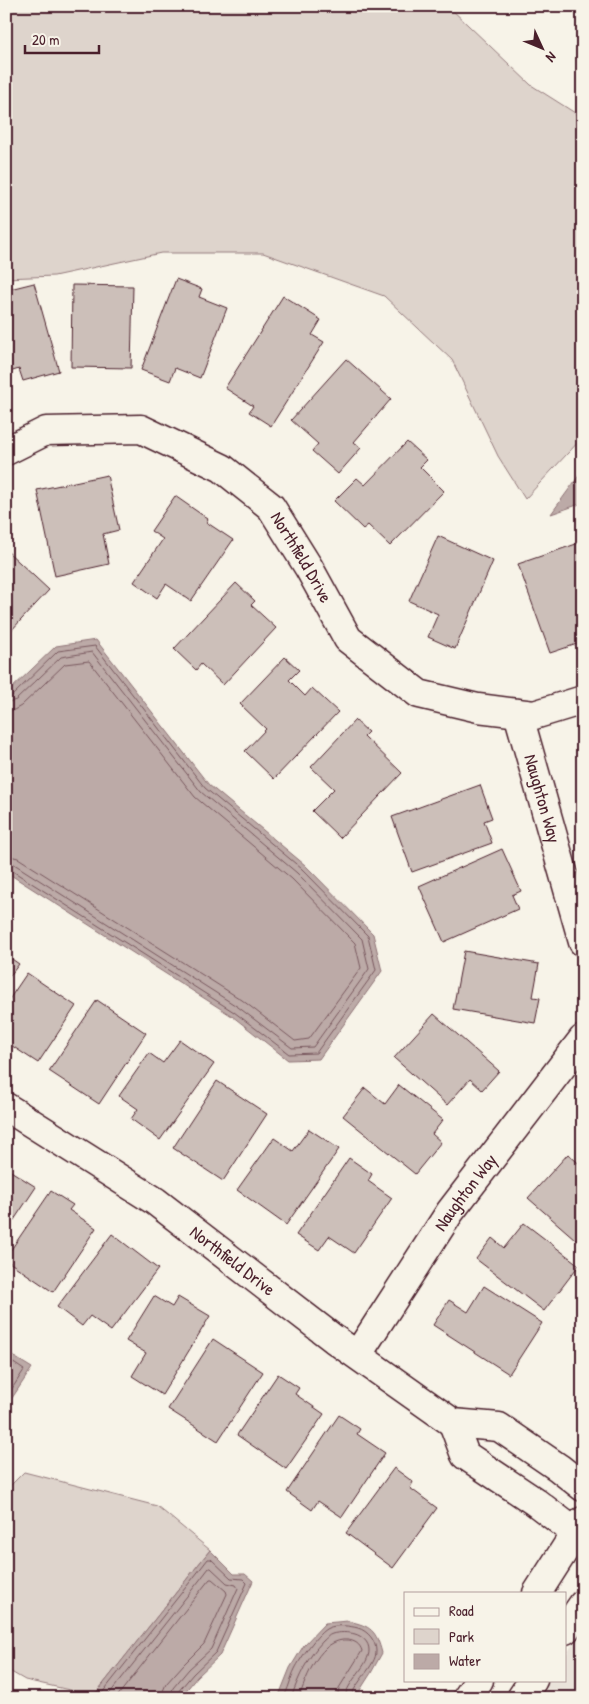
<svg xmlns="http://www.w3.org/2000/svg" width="589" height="1704" viewBox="0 0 589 1704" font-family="'Patrick Hand',sans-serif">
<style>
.built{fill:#eae3da}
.green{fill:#ded4cc;stroke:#947a7c}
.water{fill:#bcaaa7;stroke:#8e7275}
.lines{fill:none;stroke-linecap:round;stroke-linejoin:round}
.shore{stroke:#78575d;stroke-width:1}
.building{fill:#ccbfb9;stroke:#4a1f2b}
.minor-casing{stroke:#4a1f2b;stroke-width:31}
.tertiary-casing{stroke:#4a1f2b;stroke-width:31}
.path{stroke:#4a1f2b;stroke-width:3;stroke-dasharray:4 4;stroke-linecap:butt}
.minor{stroke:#f7f3e8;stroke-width:28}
.tertiary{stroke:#f7f3e8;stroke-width:28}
.labels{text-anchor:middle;stroke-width:4;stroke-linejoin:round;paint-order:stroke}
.street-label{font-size:18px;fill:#4a1f2b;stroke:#f7f3e8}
</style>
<rect width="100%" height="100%" fill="#f7f3e8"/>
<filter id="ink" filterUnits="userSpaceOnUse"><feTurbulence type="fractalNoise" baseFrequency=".02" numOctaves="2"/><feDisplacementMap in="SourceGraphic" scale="10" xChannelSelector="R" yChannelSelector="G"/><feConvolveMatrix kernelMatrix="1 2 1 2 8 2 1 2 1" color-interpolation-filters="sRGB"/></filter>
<g filter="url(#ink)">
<path class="built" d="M583,1629v69h-45l11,-18h16v-24z"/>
<path class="green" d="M6,6h442l83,79 52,33 -1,320 -57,61 -27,-43 -46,-96 -68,-64 -121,-43h-102l-107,23 -48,2z
M24,1472l133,34 53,44 -118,148h-11l-7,-7 -49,-11 -19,-11v-179z"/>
<path class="water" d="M583,470v33l-32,11z
M96,640l113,145 96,80 68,69 9,37 -63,88 -31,1 -56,-44 -226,-144v-178l50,-48z
M6,1352l26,16 -26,39z
M210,1550l24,24h11l8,7 -33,74 -23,22 -17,21h-88z
M348,1621c23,5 28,9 34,32l-11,20 -16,25h-78l3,-5 10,-25 14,-23 21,-22z"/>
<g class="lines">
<path class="shore" d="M6,697l6,-1 46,-45 37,-5 110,142 97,81 66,67 8,34 -60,83 -27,1 -55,-42 -223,-142 -5,-1
M6,703l10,-3 45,-43 31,-5 109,140 96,81 65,66 7,30 -56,78 -21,1 -54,-41 -224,-143 -8,-2
M6,711l8,-1 7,-4 44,-42 24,-3 106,136 97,82 63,64 6,25 -52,71 -14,2 -53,-41 -224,-142 -12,-3
M6,1358l18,12 -18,28
M98,1698l96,-121 14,-18h3l20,19 12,1 4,4 -31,69 -23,22 -16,19 -1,5
M106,1698l93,-117 10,-13h2l16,15 9,2 2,3 -27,61 -22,20 -16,19 -3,10
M116,1698l89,-113 5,-6h2l14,12 1,3 -23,50 -20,20 -18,20 -3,7 -1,7
M283,1698c6,-9 7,-19 12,-29 5,-10 23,-37 33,-41 9,-4 22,-2 30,0 10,3 18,13 18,23 1,14 -23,33 -25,47
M291,1698c8,-22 16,-40 32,-57 3,-2 5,-6 9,-7 7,-2 16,-2 23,0 7,2 14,8 14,16 1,15 -23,32 -24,48
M299,1698c7,-21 22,-61 49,-58 7,1 12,4 14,11l-23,37 -2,10"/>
</g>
<path class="building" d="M176,279l26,10 -3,8 28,11 -27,70 -25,-10 -5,13 -29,-11z
M34,283l25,88 -36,10 -4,-12 -13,4v-56l2,-1 -2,-7v-19z
M72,285l61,1 -2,82 -60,-1z
M283,296l38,24 -9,15 12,7 -53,84 -22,-14 4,-6 -28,-18z
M346,359l45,40 -37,43 7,6 -23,26 -26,-23 6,-7 -27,-24z
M407,442l20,18 -7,7 24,24 -54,55 -22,-21 -5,4 -29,-28 23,-23 8,7z
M107,475l12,55 -16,4 6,30 -54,12 -18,-86z
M175,496l33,23 -2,3 27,18 -42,61 -25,-17 -9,14 -23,-16 29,-43 -12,-8z
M438,536l55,25 -38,88 -27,-12 10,-23 -29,-13z
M579,543l4,10v89l-33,11 -32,-89z
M6,550l43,40 -41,44 -2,-2z
M236,583l19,18 -4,4 25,23 -53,57 -22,-21 -5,6 -22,-21z
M285,657l14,13 -10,10 16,16 7,-8 26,24 -64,67 -29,-28 21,-22 -26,-25z
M355,720l13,12 -4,4 38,37 -62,65 -28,-27 22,-22 -23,-22z
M480,785l12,33 -8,3 8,22 -80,29 -20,-55z
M502,849l19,42 -9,4 6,14 -74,33 -25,-56z
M464,951l75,13 -6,33 7,1 -5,25 -82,-14z
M6,955l13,9 -13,17z
M27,973l49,33 -38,57 -32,-21v-38z
M97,1000l49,33 -47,71 -50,-33z
M434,1014l65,57 -17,19 -12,-11 -23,26 -53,-47z
M180,1040l34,24 -54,76 -29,-21 7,-10 -19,-13 30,-43 14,10z
M217,1081l50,33 -44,67 -50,-33z
M399,1085l44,35 -11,14 9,8 -26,32 -72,-58 22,-28 20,16z
M309,1129l30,20 -53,76 -49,-35 37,-52 19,13z
M568,1154l15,13v79l-55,-48z
M349,1158l23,16 -4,7 24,17 -38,55 -25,-17 -10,14 -23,-15z
M6,1168l30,19 -30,45z
M51,1191l22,14 -4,5 27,18 -43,64 -47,-32v-3z
M524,1223l55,42 -35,46 -68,-52 16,-21 12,10z
M112,1234l46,35 -47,62 -21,-15 -8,10 -25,-19z
M484,1286l58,37 -33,51 -76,-49 16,-25 19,12z
M154,1296l18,11 6,-10 32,19 -48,79 -30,-19 14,-23 -20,-12z
M213,1339l50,33 -45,69 -50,-32z
M278,1374l21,14 -4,6 29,20 -38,55 -49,-34z
M339,1415l21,14 -3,5 28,19 -43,64 -24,-16 -6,9 -25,-18z
M394,1468l19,14 -3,6 27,20 -44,60 -47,-35z"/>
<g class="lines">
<g class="minor-casing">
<g id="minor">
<path id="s1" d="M6,451l40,-20 95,-2 81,39 49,39 38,61 39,71 71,55 59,14 56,7 49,-15"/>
<path id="s2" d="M518,713l65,229"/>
<path id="s3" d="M6,1107l149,94 179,138 119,84 46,4 60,41 24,19"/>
<path id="s4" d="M358,1354l92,-142 133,-173"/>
<path d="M453,1423l12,32 69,46 42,32 7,2"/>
</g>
</g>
<g class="tertiary-casing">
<path id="tertiary" d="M537,1593l46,-72
M565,1630l18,-26
M467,1698l12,-18
M521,1698l12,-18"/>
</g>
<path class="path" d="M574,6l9,5"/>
<use href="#minor" class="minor"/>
<use href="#tertiary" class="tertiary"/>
</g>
</g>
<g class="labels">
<g class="street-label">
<text dy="6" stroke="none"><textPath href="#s1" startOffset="351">Northfield Drive</textPath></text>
<text dy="6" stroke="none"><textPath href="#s2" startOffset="89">Naughton Way</textPath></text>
<text dy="6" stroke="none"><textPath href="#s4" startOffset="194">Naughton Way</textPath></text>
<text dy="6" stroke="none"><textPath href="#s3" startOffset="274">Northfield Drive</textPath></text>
</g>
</g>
<rect width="589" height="1704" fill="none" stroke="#f7f3e8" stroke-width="25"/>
<rect x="12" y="12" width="564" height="1679" fill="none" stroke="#4a1f2b" stroke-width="2" filter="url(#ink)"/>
<rect x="404" y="1592" width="162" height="90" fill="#f7f3e8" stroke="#b29e9c"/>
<rect x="414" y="1608" width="25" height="8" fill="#f7f3e8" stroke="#b29e9c"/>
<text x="449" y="1616" font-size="15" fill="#4a1f2b">Road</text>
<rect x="414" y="1629" width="25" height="15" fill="#ded4cc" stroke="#b29e9c"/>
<text x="449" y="1642" font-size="15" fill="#4a1f2b">Park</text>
<rect x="414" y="1654" width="25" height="15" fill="#bcaaa7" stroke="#b29e9c"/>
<text x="449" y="1666" font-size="15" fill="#4a1f2b">Water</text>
<g transform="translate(542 48) rotate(134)" stroke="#f7f3e8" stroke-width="4" paint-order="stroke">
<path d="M0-4L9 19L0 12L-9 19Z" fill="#4a1f2b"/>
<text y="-8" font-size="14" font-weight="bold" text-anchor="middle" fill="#4a1f2b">N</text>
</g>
<path d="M25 45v8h74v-8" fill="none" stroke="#4a1f2b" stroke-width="2.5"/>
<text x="32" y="45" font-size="15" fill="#4a1f2b" stroke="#f7f3e8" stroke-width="4" paint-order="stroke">20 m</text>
</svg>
